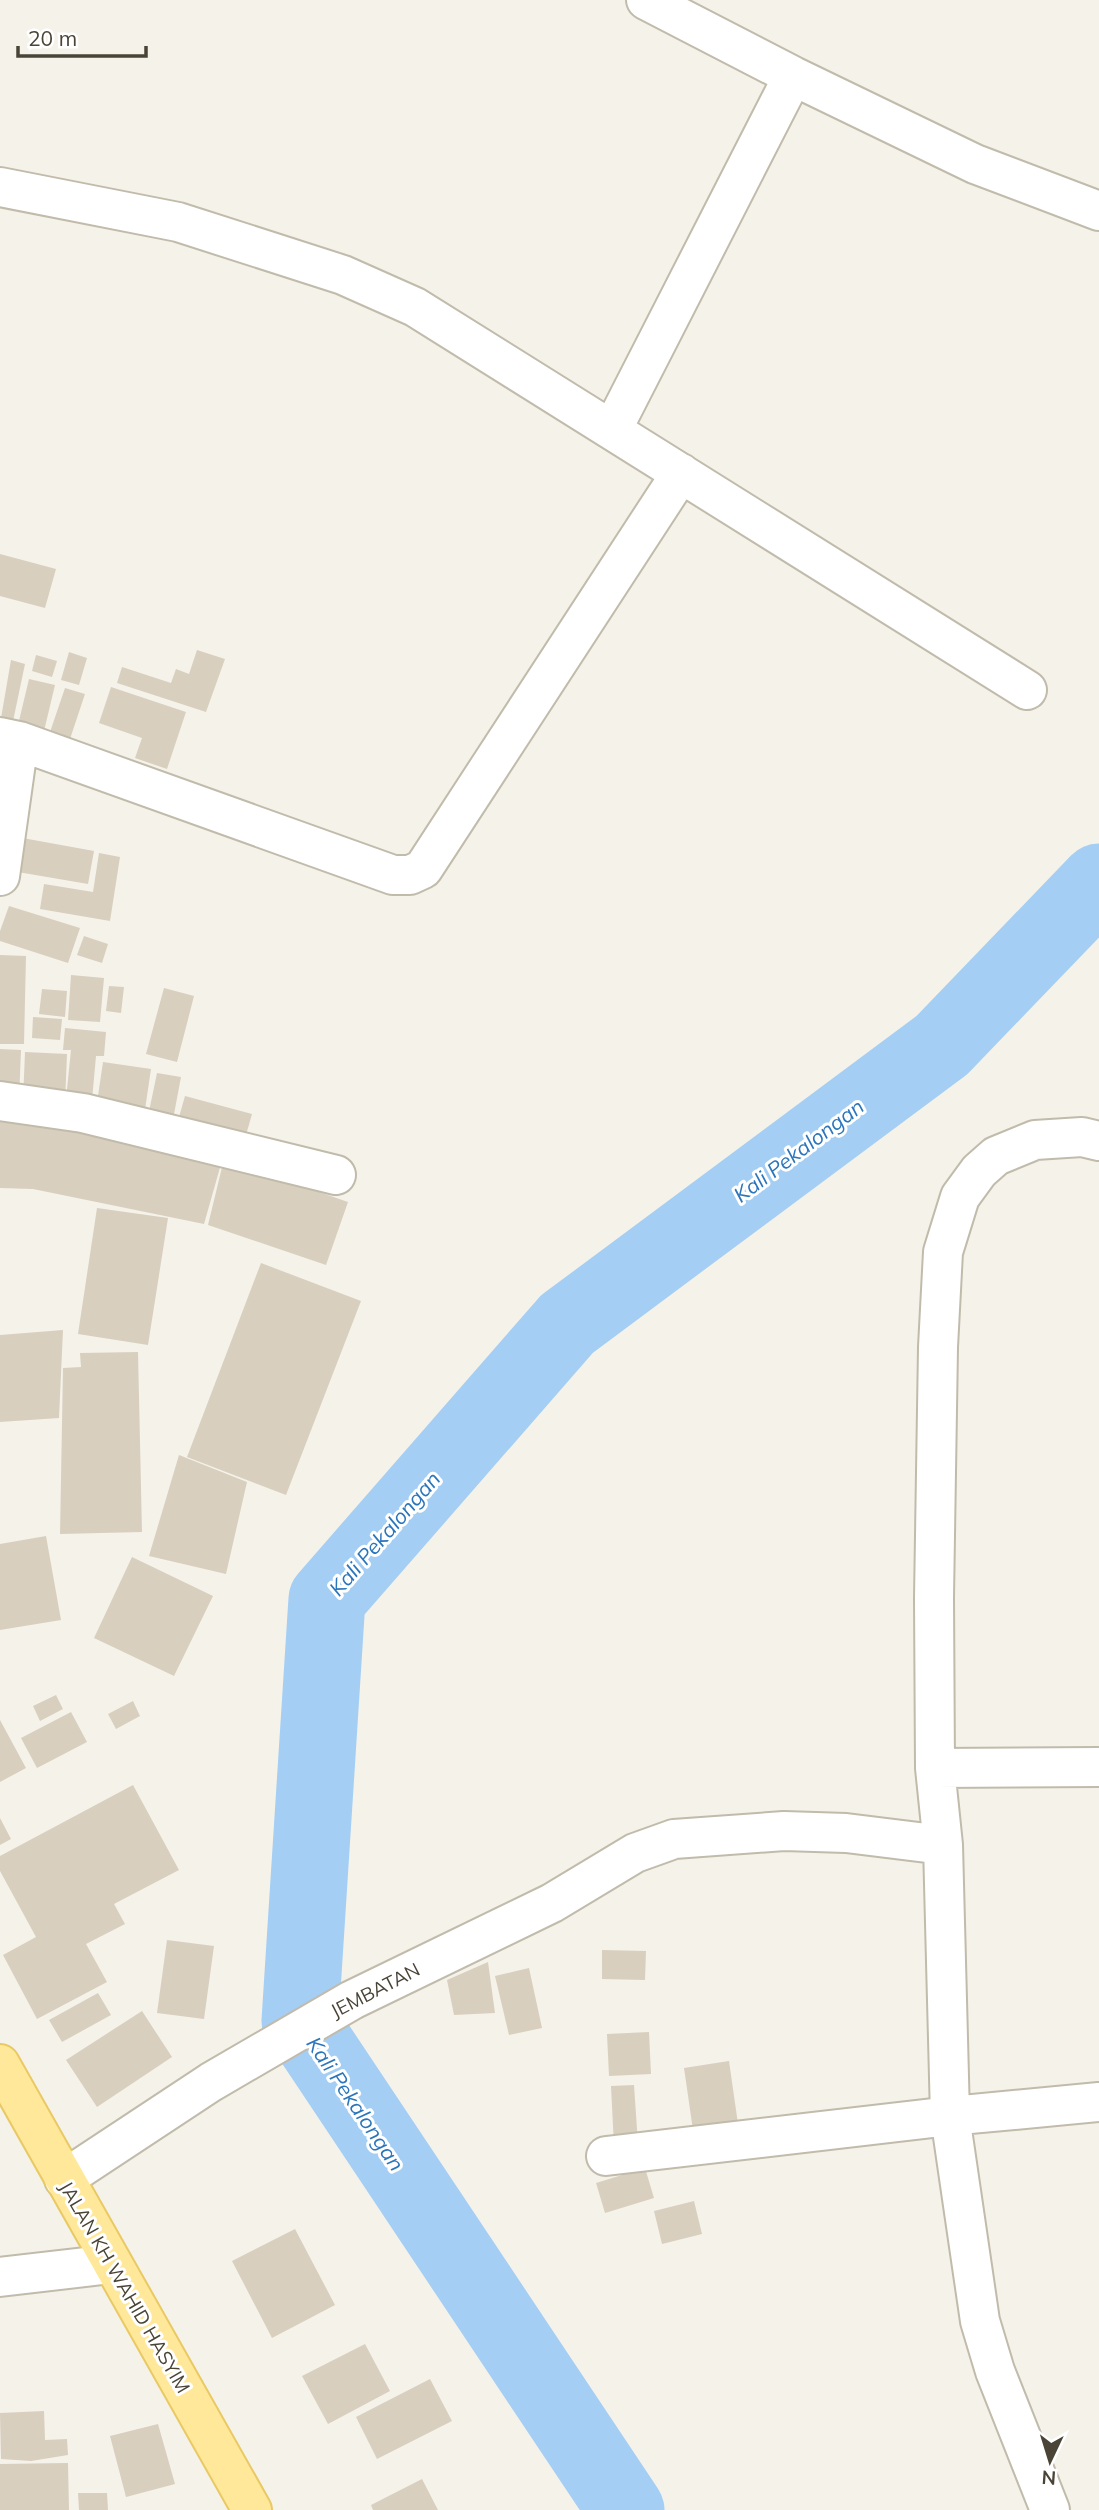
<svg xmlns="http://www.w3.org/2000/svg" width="1099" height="2510" viewBox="0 0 1099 2510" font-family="Mulish,sans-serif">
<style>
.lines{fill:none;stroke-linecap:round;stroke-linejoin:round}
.river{stroke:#a4cef4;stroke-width:77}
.building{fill:#d8cfbe}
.street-casing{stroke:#c1bbab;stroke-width:42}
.primary-casing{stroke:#e9c963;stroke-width:42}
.street{stroke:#fff;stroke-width:38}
.primary{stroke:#ffe899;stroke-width:38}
.labels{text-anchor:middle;stroke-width:6;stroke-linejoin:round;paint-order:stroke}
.street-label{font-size:19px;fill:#4a4437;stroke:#fff}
.water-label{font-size:21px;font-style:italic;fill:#2a75bc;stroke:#fff}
</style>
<rect width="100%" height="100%" fill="#f5f2ea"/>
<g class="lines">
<path class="river" d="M626,2510l-326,-489 27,-422 240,-275 375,-279 157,-163"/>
</g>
<path class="building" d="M0,554l56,15 -11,39 -45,-12z
M197,650l28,9 -19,53 -89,-29 5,-16 49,16 5,-14 13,5z
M69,652l18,6 -8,27 -18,-5z
M36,655l21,6 -5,16 -20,-6z
M11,660l14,4 -13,62 -12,-2z
M29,679l26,6 -11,46 -26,-6z
M111,687l75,25 -19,57 -32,-11 7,-20 -43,-15z
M65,688l20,6 -16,48 -20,-7z
M17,837l77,14 -6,33 -76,-13z
M99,853l21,4 -10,64 -70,-12 4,-25 49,8z
M9,906l71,22 -12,35 -68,-22v-10z
M84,936l24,8 -6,19 -25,-8z
M0,955l26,1 -2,88h-24z
M71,975l33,3 -4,44 -32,-2z
M109,986l15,1 -3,26 -15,-2z
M164,988l30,8 -17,66 -31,-8z
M42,989l25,2 -2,26 -26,-3z
M33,1017l29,2 -2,21 -28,-2z
M65,1028l41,4 -2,24h-8l-5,55 -26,-2 6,-59h-8z
M0,1049l21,1 -2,50 -19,-1z
M25,1052l42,2 -2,48 -42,-2z
M103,1062l48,7 -8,54 -48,-7z
M157,1073l24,4 -10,53 -25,-4z
M185,1096l67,18 -10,35 -67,-18z
M0,1117l223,40 -19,67 -171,-35 -33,-1z
M224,1159l124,43 -22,63 -118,-40z
M97,1208l71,10 -20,127 -70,-11z
M261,1263l100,38 -75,194 -99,-38z
M63,1330l-4,88 -59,4v-87z
M138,1352l4,180 -82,2 3,-166 18,-1 -1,-14z
M179,1455l68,27 -21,92 -77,-18z
M46,1536l15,84 -61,10v-86z
M132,1557l81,39 -39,80 -80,-38z
M56,1695l7,14 -23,12 -7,-15z
M133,1701l7,15 -24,13 -8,-15z
M71,1712l16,30 -50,26 -16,-30z
M0,1720l26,48 -26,14z
M133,1785l46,85 -65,34 11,20 -39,20 21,38 -70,37 -34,-64 33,-18 -36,-66v-15z
M0,1818l11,21 -11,6z
M167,1940l47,6 -10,73 -47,-6z
M602,1950l44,1 -1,29 -43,-1z
M488,1962l7,51 -41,2 -7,-35z
M529,1968l13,60 -33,7 -14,-59z
M98,1993l13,22 -49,27 -13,-22z
M142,2011l30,46 -75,50 -31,-47z
M649,2032l2,42 -42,2 -2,-42z
M729,2061l10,70 -45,6 -10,-69z
M634,2085l4,59 -24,2 -3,-60z
M645,2168l9,30 -49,15 -9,-30z
M694,2201l8,33 -40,10 -8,-33z
M295,2229l40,76 -63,33 -40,-77z
M365,2344l25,47 -62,33 -26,-48z
M430,2379l22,42 -75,38 -21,-42z
M44,2411l1,29 22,-1 1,16 -37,6 -30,-2 -1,-46z
M158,2424l17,60 -49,13 -16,-61z
M68,2463l1,47h-69v-46z
M422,2479l16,31h-65l-2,-5z
M78,2493h29l1,17h-29z"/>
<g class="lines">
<g class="street-casing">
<path id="street" d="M646,0l147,76 182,88 124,47
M0,187l178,35 165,53 72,32 612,383
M612,430l181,-354
M0,737l19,4 374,134h17l13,-6 258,-396
M0,876l19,-135
M0,1101l83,12 253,62
M935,1768l164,-1
M606,2156l344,-40 149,-14
M64,2179l147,-97 141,-82 200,-97 83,-50 39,-14 110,-8 62,2 97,12
M0,2277l111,-13
M1050,2510l-55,-139 -15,-50 -30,-205 -7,-271 -8,-77 -1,-170 4,-251 5,-95 17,-55 19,-26 17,-15 39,-16 47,-3 17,4"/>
</g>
<g class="primary-casing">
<path id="primary" d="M0,2064l252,446"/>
</g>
<use href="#street" class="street"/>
<use href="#primary" class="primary"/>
</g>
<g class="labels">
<g class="street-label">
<text transform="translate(375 1990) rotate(-27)" y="7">JEMBATAN</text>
<text transform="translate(125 2287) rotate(60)" y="7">JALAN KH WAHID HASYIM</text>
</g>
<g class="water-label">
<text transform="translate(799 1151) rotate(-37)" y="7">Kali Pekalongan</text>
<text transform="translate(385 1534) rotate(-49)" y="7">Kali Pekalongan</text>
<text transform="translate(355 2104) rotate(56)" y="7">Kali Pekalongan</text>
</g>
</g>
<g transform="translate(1050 2461) rotate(184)" stroke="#ffffff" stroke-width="5" paint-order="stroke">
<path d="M0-5L12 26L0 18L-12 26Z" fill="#4a4437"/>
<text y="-10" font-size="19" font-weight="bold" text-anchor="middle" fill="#4a4437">N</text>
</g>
<path d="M18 46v10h128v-10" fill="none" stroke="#4a4437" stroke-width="3.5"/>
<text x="28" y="46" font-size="21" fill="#4a4437" stroke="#ffffff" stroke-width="5" paint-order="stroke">20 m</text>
</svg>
